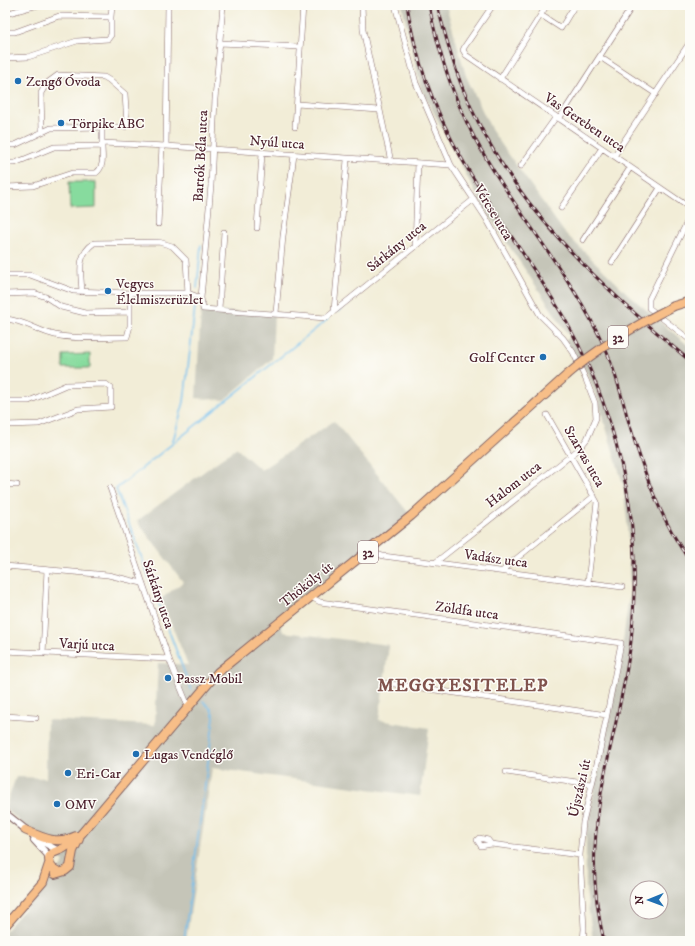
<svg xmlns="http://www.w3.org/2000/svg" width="695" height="946" viewBox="0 0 695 946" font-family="'IM FELL DW Pica',serif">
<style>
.industrial{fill:#c5c5b8;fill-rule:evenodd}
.green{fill:#87db9e;stroke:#687d64}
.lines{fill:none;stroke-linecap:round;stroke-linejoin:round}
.stream{stroke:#76c1f0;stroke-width:1.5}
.minor-casing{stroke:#856767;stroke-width:6}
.tertiary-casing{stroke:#856767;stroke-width:8}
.primary-casing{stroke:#856767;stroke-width:10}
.minor{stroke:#fff;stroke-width:5}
.tertiary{stroke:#fff;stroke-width:6}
.primary{stroke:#f7be88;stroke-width:8}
.rail-casing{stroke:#4a1f2b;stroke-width:3}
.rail{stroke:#fdfcf7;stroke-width:1.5;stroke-dasharray:4.5;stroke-linecap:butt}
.primary-bridge-casing{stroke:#856767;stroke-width:10;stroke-linecap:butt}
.primary-bridge{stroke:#f7be88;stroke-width:8}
.poi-dot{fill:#1f6fb2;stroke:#fdfcf7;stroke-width:1.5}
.labels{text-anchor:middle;stroke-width:3;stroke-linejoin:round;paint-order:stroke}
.shield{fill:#fdfcf7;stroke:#806168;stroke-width:1}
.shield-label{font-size:13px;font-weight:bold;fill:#4a1f2b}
.poi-label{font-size:14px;fill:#4a1f2b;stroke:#fdfcf7;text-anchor:start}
.street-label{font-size:14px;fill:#4a1f2b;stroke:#fdfcf7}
.district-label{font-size:18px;font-weight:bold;letter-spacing:1px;fill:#80524c;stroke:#fdfcf7}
</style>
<rect width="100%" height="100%" fill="#fdfcf7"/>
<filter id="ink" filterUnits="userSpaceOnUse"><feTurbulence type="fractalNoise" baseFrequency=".025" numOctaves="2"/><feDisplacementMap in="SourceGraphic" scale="8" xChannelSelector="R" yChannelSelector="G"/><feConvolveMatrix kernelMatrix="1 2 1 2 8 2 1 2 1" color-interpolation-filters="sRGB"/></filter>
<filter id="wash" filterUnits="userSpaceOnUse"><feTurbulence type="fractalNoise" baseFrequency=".012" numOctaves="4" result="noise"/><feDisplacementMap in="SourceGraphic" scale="16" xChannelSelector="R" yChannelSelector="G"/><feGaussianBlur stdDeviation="0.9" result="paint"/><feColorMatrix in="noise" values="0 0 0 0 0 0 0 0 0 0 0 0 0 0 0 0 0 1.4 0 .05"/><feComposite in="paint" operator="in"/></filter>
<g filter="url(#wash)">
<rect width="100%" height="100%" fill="#f2edd7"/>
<path class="industrial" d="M402,5h44l20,71 26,55 72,101 66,64 60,51v594h-97l-7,-51v-57l37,-192 7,-51 -3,-70 -4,-36 -25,-83 -11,-28 -22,-32 5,-4 -87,-130 -62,-119zM637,888h24v24h-24z
M201,310l73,4 -2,45 -48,41 -28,-2z
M334,421l77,95 -131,106 3,10 106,13 -10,75 50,8 -9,68 -208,-28 -26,173h-181v-10l47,-52 12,-17 -59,-54 11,-31 30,1 1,-58 108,5 3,-62 30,2 -27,-66 22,-17 -46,-61 99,-73 25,22z"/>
<path class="green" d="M69,182h27v26l-26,1z
M90,354v14h-27v-13z"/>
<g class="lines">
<path class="stream" d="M197,288l4,-43
M338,312l11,-9
M172,444l12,-42 12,-104
M191,690l-75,-201 212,-170
M184,941l30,-224 -3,-8 -8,-8"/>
</g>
</g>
<g filter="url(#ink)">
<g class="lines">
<g class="minor-casing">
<path id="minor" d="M223,5l-8,94 -4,86 -10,113 2,11 123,9 148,-119
M362,5l1,25 28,132
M395,5l21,78 35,82 35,53 54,97 23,23 10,14 13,28 9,23 1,15 -9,21 -8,10 -143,113
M493,5l-28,41 -2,4 3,5 224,153
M5,14l33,-9
M541,15l20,13 14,-23
M5,32h10l44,-16 52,1 1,-12
M220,43l80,4
M600,57l56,37
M5,58l23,-1 49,-16 31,-2 3,-4v-18
M500,79l47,-74
M297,104l82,6
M559,119l74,-114
M295,127l8,-122
M42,131l-1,-38 6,-10 11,-8 46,2 5,3 16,14 2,30 -2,3h-23
M102,143l64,3 285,19
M5,145h10l36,-17 51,-1v19l-48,1 -39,16h-10
M166,146l2,-141
M614,156l76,-114
M521,166l35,-49
M5,187l28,-1 39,-13h24c9,-7 6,-17 6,-27
M561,208l41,-60
M690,216l-41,83v9l41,32
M158,224l4,-78
M257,228l5,-74
M583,240l47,-72
M415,247l3,-84
M612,262l48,-74
M5,275h25l43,16 57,2
M82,292c-1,-20 -6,-36 12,-49l65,-1 13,4 14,14 2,33
M5,294l29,-1 12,4 15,10 24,6 44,-1
M219,309l5,-77
M334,311l13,-151
M276,313l7,-77 11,-81
M5,319c19,1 32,12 50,16 21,5 50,2 72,2l3,-11v-33h58l13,5
M5,401h24l37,-16 40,-1 5,4v19l-33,2 -39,15 -34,1
M547,415l50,87 -9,80
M5,484l12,1
M110,488l59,171 19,47
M368,551l15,5 239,31
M5,566l103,9 34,8
M503,571l3,-4 88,-71
M311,597l9,5 301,41 -22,112 -16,67 -3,33 4,74 -1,12
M5,651l164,8
M43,654l4,-84
M387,683l220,32
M5,716l31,2
M506,772l85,12
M491,844l-3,-4 -9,-2 -2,2 4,6 10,-2 89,11"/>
</g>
<g class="tertiary-casing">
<path id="tertiary" d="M5,813l34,27 18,10
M34,840l13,14 2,5"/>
</g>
<g class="primary-casing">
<path id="primary" d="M674,306l16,-5
M25,830c18,8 32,15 51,6
M59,872l-7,-4c-9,-16 4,-15 12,-20 7,-4 13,-9 18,-15l136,-161 193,-156 156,-141
M55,874l10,-3 5,-4 3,-16 6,-12
M5,926l38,-44 6,-18"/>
</g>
<use href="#minor" class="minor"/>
<use href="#tertiary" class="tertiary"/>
<use href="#primary" class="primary"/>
<g class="rail-casing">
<path id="rail" d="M407,5c8,55 28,106 55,154 32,57 73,107 105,164 28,50 48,107 59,163 10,50 10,104 5,155 -8,69 -33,136 -36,206 -2,31 2,64 9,94
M429,5c9,46 23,90 45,132 39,73 97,136 131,211 10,22 16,46 22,68 15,51 32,102 63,145
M437,5c8,28 15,57 26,84 46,114 135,195 227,272"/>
</g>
<use href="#rail" class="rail"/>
<g class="primary-bridge-casing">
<path id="primary-bridge" d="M567,375c32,-28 69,-50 107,-69"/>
</g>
<use href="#primary-bridge" class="primary-bridge"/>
</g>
</g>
<g class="poi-dot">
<circle cx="18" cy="81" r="4"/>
<circle cx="61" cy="123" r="4"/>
<circle cx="108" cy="291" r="4"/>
<circle cx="543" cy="357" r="4"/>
<circle cx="168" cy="678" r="4"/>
<circle cx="136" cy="754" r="4"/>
<circle cx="68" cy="773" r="4"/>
<circle cx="57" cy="804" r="4"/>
</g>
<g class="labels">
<g class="shield">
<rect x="608" y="326" width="20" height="22" rx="3"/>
<rect x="358" y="541" width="20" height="22" rx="3"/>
</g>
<g class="shield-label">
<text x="618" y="342">32</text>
<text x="368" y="557">32</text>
</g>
<g class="poi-label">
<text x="26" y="86">Zengő Óvoda</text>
<text x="69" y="128">Törpike ABC</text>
<text x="116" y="288">Vegyes<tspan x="116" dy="16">Élelmiszerüzlet</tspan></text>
<text x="535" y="362" text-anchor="end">Golf Center</text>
<text x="176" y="683">Passz Mobil</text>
<text x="144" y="759">Lugas Vendéglő</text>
<text x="76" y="778">Eri-Car</text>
<text x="65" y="809">OMV</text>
</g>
<g class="street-label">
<text transform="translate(585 122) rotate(34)" y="5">Vas Gereben utca</text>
<text transform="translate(277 142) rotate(4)" y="5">Nyúl utca</text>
<text transform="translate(200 156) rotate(-87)" y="5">Bartók Béla utca</text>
<text transform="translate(494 212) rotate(59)" y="5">Vércse utca</text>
<text transform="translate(396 246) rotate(-39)" y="5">Sárkány utca</text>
<text transform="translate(585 456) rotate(60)" y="5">Szarvas utca</text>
<text transform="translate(513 484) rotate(-38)" y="5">Halom utca</text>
<text transform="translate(496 558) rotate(8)" y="5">Vadász utca</text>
<text transform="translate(306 584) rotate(-39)" y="5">Thököly út</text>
<text transform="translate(159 594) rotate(71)" y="5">Sárkány utca</text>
<text transform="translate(467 610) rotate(8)" y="5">Zöldfa utca</text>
<text transform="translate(87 644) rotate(3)" y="5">Varjú utca</text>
<text transform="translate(579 788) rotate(-77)" y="5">Újszászi út</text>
</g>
<g class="district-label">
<text x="463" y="691">MEGGYESITELEP</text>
</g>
</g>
<rect width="695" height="946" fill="none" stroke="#fdfcf7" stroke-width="20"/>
<g transform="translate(649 900) rotate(269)"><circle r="19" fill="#fdfcf7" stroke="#b5a4a5"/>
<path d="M0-3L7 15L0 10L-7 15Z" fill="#1f6fb2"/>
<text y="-6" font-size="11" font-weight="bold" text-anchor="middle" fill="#4a1f2b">N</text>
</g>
</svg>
